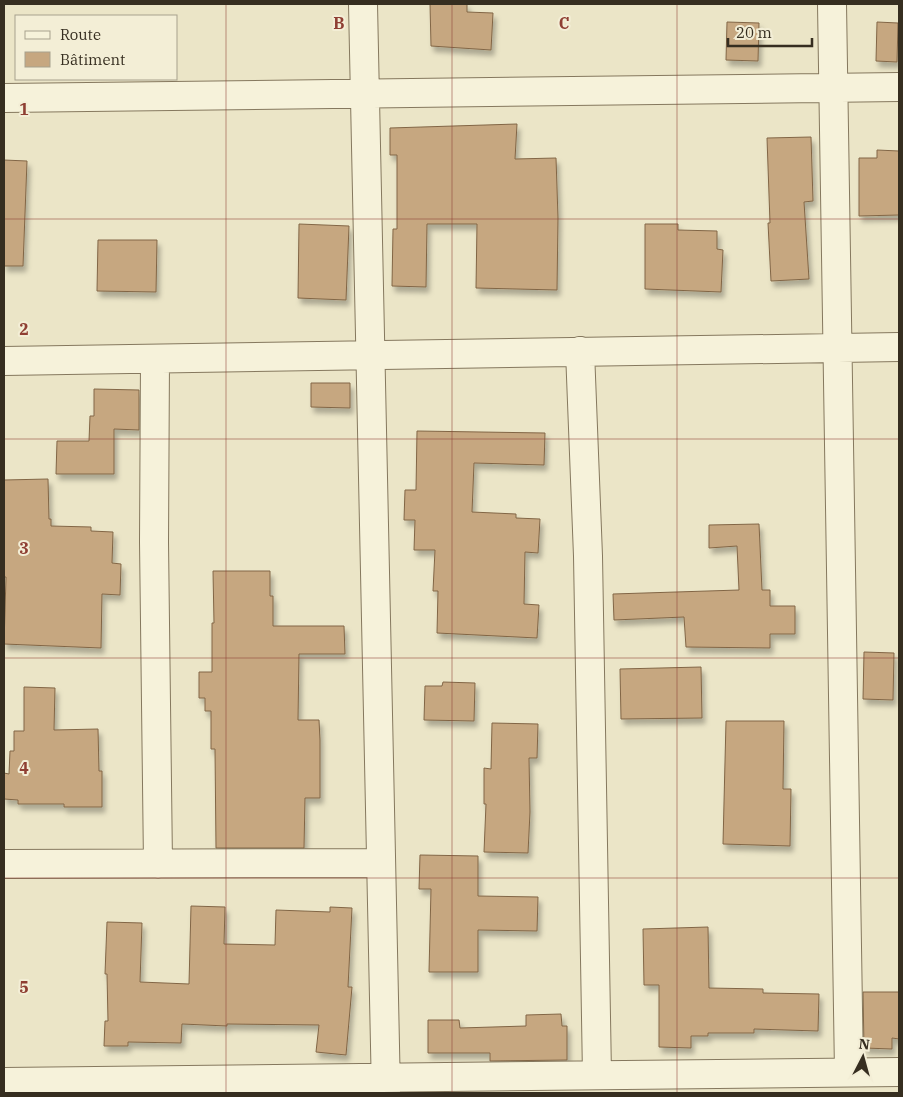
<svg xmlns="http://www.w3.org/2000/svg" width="903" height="1097" viewBox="0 0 903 1097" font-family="'IBM Plex Serif',serif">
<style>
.building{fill:#c6a780;stroke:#826646;filter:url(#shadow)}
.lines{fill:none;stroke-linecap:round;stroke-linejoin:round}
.minor-casing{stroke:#85785e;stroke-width:30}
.minor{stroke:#f6f2da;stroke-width:28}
.grid{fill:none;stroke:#8f3f33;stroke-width:1;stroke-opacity:0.55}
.grid-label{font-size:16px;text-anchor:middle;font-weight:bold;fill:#8f3f33;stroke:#f3eed6;stroke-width:4;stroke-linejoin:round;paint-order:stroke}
</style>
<defs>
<filter id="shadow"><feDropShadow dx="3" dy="5.5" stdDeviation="2.5" flood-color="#0004"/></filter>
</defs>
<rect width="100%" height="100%" fill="#ebe5c7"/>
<path class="building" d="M430,4h37v8l26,1 -2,37 -60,-4z
M727,22l32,1 -1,38 -32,-1z
M877,22l21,1 -1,39 -21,-1z
M517,124l-2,35 41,-1 2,60 -1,72 -81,-2 1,-64h-50l-1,63 -34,-1 1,-57h4v-74h-7v-27z
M811,137l2,64 -9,1 5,77 -38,2 -3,-58h2l-3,-85z
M877,150l22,1v64l-40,1v-58h18z
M4,160l23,1 -4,105h-19z
M299,224l50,2 -3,74 -48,-2z
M645,224h33v6l39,1v18l6,1 -2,42 -76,-3z
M98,240h59l-1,52 -59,-1z
M311,383h39v25l-39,-1z
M94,389l45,1v40l-25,-1v45h-58l1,-33h32l1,-25h4z
M417,431l128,2 -1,32 -70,-2 -2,49 44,2v4l24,1 -2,34 -13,-1 -1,52 15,1 -2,33 -100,-5 1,-42h-5l2,-41h-21l1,-30h-11l1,-30h11z
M48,479l1,40h2v7l40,1v4l22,1 -1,31 9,1 -1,31 -18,-1 -1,54 -97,-4 2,-67h-2v-97z
M759,524l3,66h8v16h25v28h-25v14l-84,-1 -2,-30 -70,3 -1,-26 126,-4 -2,-44 -28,2v-23z
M213,571h57v25h3v30h71l1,28h-46l-1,66h21l1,20v58h-15l-1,50h-88l-1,-99h-4v-38h-6v-13h-6v-26h13v-49h2z
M864,652l30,1 -1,47 -30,-1z
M701,667l1,51 -81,1 -1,-50z
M443,682l32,1 -1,38 -50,-1 1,-34h17z
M24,687l31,1 -1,42 44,-1 1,42h3v36h-38v-3h-46v-4l-14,-1v-26l5,1 1,-23h4v-20h10z
M726,721h58l-1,68h8l-1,57 -67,-2z
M492,723l46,1 -1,34h-8l1,54 -2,41 -44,-1 2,-48h-2v-36l7,1z
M420,855l58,1v40l60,1 -1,34 -59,-1v42h-49l2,-83h-12z
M191,906l34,1 -1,37 51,1 1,-35 54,2v-5l22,1 -4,79h4l-6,68 -30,-3 3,-27 -92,-1v2l-45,-2 -1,19 -53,-1v4h-24l1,-25h3l-1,-47h-2l2,-52 35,1 -2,59 49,2z
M708,927l1,61 54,1v4l56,1 -1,37 -64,-2v4h-46v3h-17v12l-32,-1v-62h-15l-1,-56z
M863,992h36v47l-7,-1v11l-28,-1z
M561,1014l1,12h5v34l-77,1v-8h-62v-33h31l1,8 66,-2v-11z"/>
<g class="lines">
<g class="minor-casing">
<path id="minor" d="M363,4l23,1089
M832,4l17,1068
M4,98l895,-11
M580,351l8,205 9,519
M155,359l-1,183 4,322
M4,361l895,-14
M4,864l377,-1
M4,1082l895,-10"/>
</g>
<use href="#minor" class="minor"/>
</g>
<path class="grid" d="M226,4v1089M452,4v1089M677,4v1089M4,219h895M4,439h895M4,658h895M4,878h895"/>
<g class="grid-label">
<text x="339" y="29">B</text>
<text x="564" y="29">C</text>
<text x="24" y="115">1</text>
<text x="24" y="335">2</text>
<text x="24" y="554">3</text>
<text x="24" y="774">4</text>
<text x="24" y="993">5</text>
</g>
<rect width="903" height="1097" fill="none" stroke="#362e20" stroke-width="10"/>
<rect x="15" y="15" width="162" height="65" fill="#f3eed6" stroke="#a7a18d"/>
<rect x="25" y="31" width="25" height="8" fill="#f6f2da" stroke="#a7a18d"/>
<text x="60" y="40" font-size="15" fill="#362e20">Route</text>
<rect x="25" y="52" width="25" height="15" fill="#c6a780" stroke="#a7a18d"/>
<text x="60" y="65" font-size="15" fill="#362e20">Bâtiment</text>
<g transform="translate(863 1057) rotate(6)" stroke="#f3eed6" stroke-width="4" paint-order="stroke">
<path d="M0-4L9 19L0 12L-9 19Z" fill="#362e20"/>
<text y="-8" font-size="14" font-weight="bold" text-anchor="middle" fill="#362e20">N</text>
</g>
<path d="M728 38v8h84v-8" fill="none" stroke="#362e20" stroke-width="2.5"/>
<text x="736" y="38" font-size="15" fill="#362e20" stroke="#f3eed6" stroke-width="4" paint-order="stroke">20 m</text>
</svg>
